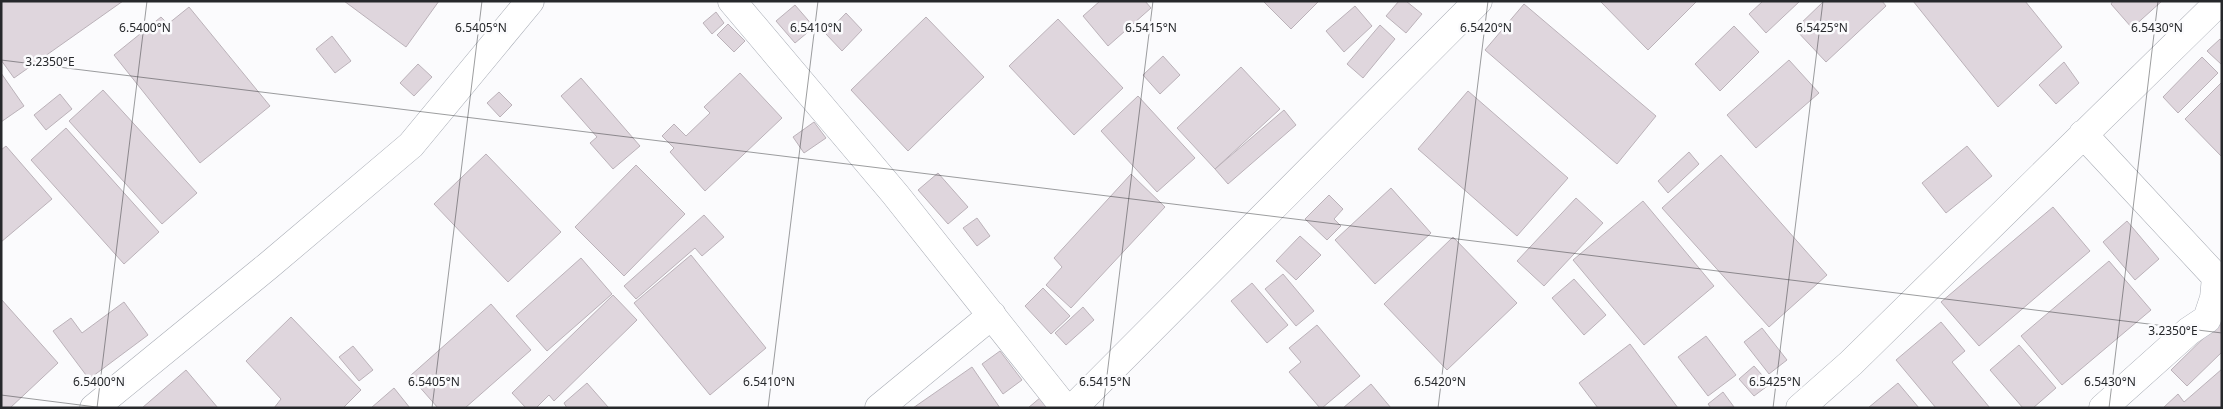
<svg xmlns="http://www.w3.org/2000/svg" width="2223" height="409" viewBox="0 0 2223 409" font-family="'Noto Sans',sans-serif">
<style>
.building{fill:#dfd6dd;stroke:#bbb2b9}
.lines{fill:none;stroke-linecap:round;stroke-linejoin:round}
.street-casing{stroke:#a7abb4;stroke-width:29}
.street{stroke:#fff;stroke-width:28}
.ticks{fill:none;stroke:#26282b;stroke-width:1;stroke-opacity:0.45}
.ticks-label{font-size:12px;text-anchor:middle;fill:#26282b;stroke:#fbfbfd;stroke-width:5;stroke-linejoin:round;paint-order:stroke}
</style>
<rect width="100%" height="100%" fill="#fbfbfd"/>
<path class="building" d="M1,1h122l-109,77 -13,-18z
M344,1h95l-33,46z
M1100,1h45l6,7 -43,38 -25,-30z
M1263,1h56l-28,28z
M1399,1h7l16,13 -16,19 -20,-17z
M1600,1h97l-49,49z
M1763,1h37l-34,32 -17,-19z
M1824,1h58l4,5 -60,56 -31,-33z
M1913,1h112l37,46 -64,60z
M2113,1h49l-30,27 -21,-24z
M1524,4l132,112 -39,48 -132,-114z
M795,5l19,22 -19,16 -19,-22z
M1355,6l17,20 -28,26 -18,-21z
M189,7l81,99 -70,57 -86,-108 47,-38 7,7z
M716,12l8,11 -12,11 -9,-11z
M846,13l16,17 -20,21 -16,-17z
M926,17l58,60 -76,74 -57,-61z
M1058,19l65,69 -49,47 -65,-69z
M728,24l17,17 -11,11 -17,-17z
M1380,25l15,14 -32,39 -16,-14z
M1734,26l25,26 -39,39 -25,-27z
M332,36l19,25 -16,12 -19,-24z
M2220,39l2,2v24l-15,-14z
M1163,56l17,19 -20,19 -17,-19z
M2202,57l16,16 -40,40 -15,-16z
M1789,60l30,33 -63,55 -29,-33z
M2064,62l15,21 -23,21 -17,-19z
M418,64l14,13 -18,19 -14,-13z
M1241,67l39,42 -65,60 -38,-41z
M1,73l23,33 -23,16z
M740,73l42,45 -77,73 -35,-39 4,-4 -12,-12 12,-12 12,12 24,-23 -6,-6z
M581,78l59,68 -27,23 -23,-26 7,-6 -36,-41z
M2222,82v75l-37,-38z
M103,90l94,103 -35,31 -93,-103z
M1468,91l100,87 -51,58 -99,-87z
M499,92l13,13 -12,12 -13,-14z
M60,94l12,15 -26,21 -12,-15z
M1138,96l57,62 -38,34 -56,-61z
M1284,110l12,15 -68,59 -13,-15z
M814,122l12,16 -22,15 -11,-16z
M66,128l93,104 -35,32 -93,-104z
M6,146l46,53 -51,43v-92z
M1967,146l25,30 -46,37 -24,-30z
M1689,152l10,12 -31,29 -10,-12z
M486,154l75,78 -53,50 -74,-78z
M1721,155l106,120 -58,52 -107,-119z
M636,165l49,49 -61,62 -49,-49z
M938,173l30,34 -20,17 -30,-34z
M1131,174l34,33 -94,101 -25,-23 16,-18 -8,-9z
M1391,188l40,45 -56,51 -40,-44z
M1329,195l14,14 -9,10 7,7 -14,14 -22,-21z
M1576,198l27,25 -59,63 -27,-25z
M1643,201l71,85 -70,59 -71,-85z
M2053,207l37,44 -111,95 -38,-44z
M704,215l20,22 -22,19 -7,-8 -59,51 -12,-13z
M977,218l13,18 -13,10 -14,-18z
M2127,221l32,38 -24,21 -32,-38z
M1300,236l21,19 -25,25 -20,-19z
M1453,237l64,66 -70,67 -63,-66z
M691,255l75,93 -56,47 -76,-92z
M581,258l31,36 -65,57 -31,-35z
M2109,261l42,49 -89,75 -41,-49z
M1283,274l31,37 -18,15 -31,-37z
M1574,279l32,36 -22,20 -32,-37z
M1252,283l36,42 -21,18 -36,-42z
M1043,288l27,28 -19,18 -26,-28z
M613,295l24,25 -83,81 -5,-6 -13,13h-10l-14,-15z
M1,299l57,64 -48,45h-9z
M124,302l24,33 -59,44 -36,-48 18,-13 11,15z
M491,304l40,46 -66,58h-27l-28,-32z
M1083,307l11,13 -28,25 -11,-12z
M291,317l70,73 -18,18h-69l7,-9 -35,-38z
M2221,321l1,31 -35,34 -16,-16z
M1941,322l24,29 -13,11 38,46h-54l-40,-48z
M1317,325l43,51 -38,32h-2l-31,-36 12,-10 -12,-14z
M1762,328l25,32 -18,14 -25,-32z
M1706,336l30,39 -28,21 -30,-39z
M1630,344l48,64h-80l-19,-25z
M2019,345l37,43 -23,20h-10l-33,-38z
M353,346l20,24 -14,11 -20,-24z
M1000,351l22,29 -19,14 -21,-30z
M1754,366l16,18 -16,12 -15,-17z
M972,367l28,41h-87z
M2222,369v39h-59l15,-14 6,8z
M186,370l32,38h-76z
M587,383l21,24 -1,1h-40l-3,-5z
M1898,383l21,25h-51z
M1371,384l20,24h-48z
M394,388l16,20h-39z
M1723,392l11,15 -23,1 -3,-4z
M1041,397l10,11h-23z"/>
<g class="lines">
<g class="street-casing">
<path id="street" d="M732,1l163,193 170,214
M2083,134l133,143 -2,21 -7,21 -18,12 -86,77
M94,408l174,-142 143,-121 119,-144
M879,408l113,-93
M1073,408l405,-407
M1800,408l51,-45 369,-362"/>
</g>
<use href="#street" class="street"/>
</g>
<path class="ticks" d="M1,60l2221,273M1,395l103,13M97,408l50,-407M432,408l50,-407M768,408l50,-407M1103,408l50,-407M1438,408l50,-407M1773,408l50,-407M2109,408l49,-407"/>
<g class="ticks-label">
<text x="145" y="32">6.5400°N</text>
<text x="481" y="32">6.5405°N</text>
<text x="816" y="32">6.5410°N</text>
<text x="1151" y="32">6.5415°N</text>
<text x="1486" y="32">6.5420°N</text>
<text x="1822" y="32">6.5425°N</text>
<text x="2157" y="32">6.5430°N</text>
<text x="50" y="66">3.2350°E</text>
<text x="2173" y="335">3.2350°E</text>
<text x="99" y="386">6.5400°N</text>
<text x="434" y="386">6.5405°N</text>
<text x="769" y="386">6.5410°N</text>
<text x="1105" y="386">6.5415°N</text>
<text x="1440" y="386">6.5420°N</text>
<text x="1775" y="386">6.5425°N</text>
<text x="2110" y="386">6.5430°N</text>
</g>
<rect width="2223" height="409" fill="none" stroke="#26282b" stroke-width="5"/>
</svg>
